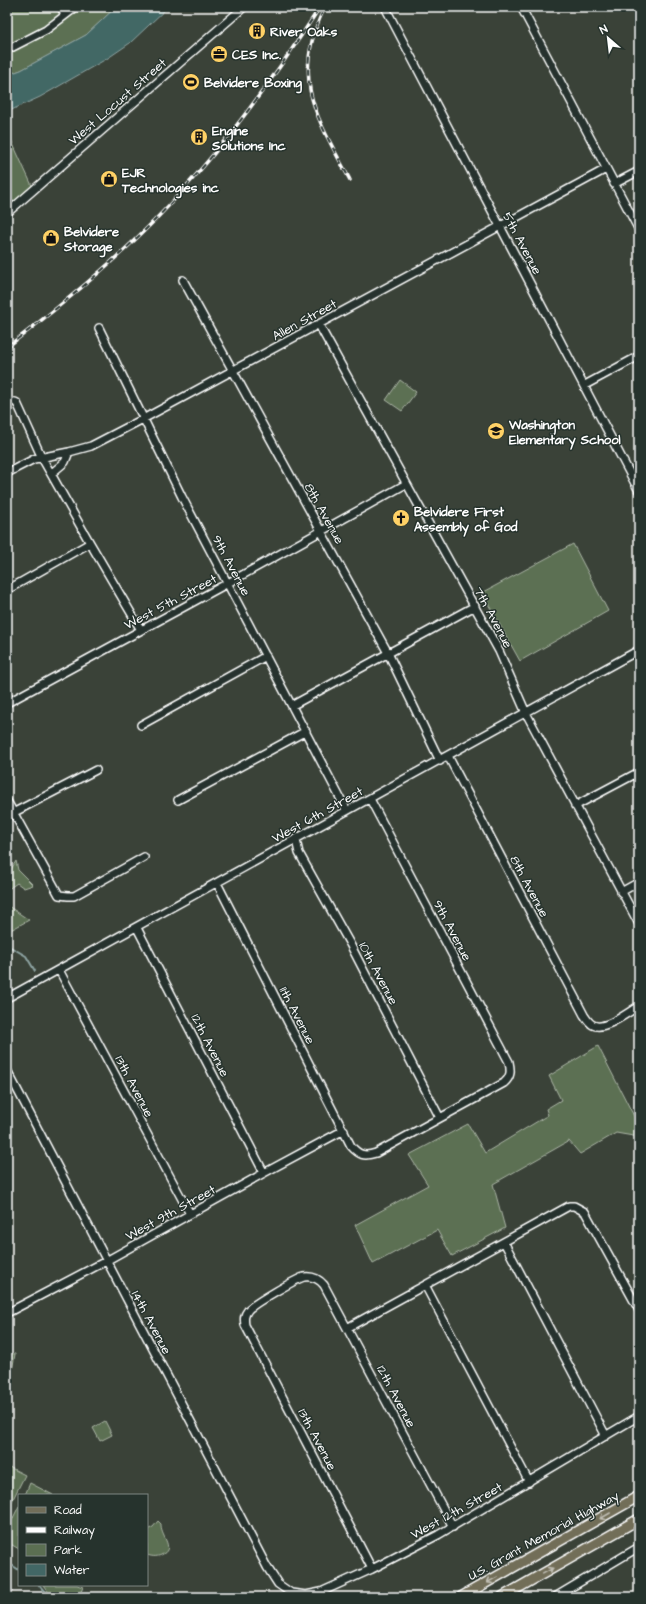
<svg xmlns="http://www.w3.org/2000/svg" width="646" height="1604" viewBox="0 0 646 1604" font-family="'Architects Daughter',sans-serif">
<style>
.green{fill:#5b6f52;stroke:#adb7a8}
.water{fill:#426765;stroke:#8ea4a3}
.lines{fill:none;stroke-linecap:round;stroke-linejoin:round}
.stream{stroke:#8ea4a3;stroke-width:2}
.minor-casing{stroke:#fff;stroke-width:10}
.major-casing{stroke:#fff;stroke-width:12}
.minor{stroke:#26332d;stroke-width:7}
.major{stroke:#726e59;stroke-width:9}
.rail-casing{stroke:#fff;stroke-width:3.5}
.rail{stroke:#26332d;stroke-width:2;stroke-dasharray:6;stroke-linecap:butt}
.oneway{stroke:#c0beb4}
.labels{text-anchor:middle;stroke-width:3;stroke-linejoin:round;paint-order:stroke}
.poi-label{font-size:13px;font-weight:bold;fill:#fff;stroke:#26332d;text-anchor:start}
.street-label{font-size:13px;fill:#fff;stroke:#26332d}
</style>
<rect width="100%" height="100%" fill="#3a4238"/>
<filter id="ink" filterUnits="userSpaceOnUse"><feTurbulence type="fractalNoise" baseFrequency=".025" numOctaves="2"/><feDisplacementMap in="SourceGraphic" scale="8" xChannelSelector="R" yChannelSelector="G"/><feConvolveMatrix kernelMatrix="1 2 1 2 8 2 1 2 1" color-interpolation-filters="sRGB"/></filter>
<g filter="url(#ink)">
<path class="green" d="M7,7h54l4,8 11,-8h40l-30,28 -65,35 -14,5z
M7,131l27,59 -27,23z
M400,380l16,12 -14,19 -16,-11z
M573,544l35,67 -88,50 -38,-68z
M16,861l2,9 15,15 -9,3 -7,-5 -10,7v-14z
M8,906l21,14 -22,12v-25z
M598,1046l41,80v11l-23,-4 -36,21 -11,-13 -76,43 12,44 -53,28 -15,-26 -64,34 -18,-39 73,-40 -19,-30 59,-31 17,29 63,-38 -2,-6 15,-9 -12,-24z
M7,1353l8,1 -6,34h-2z
M105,1421l7,14 -12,6 -7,-13z
M7,1466l18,9 -18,36z
M30,1483l23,12h-28z
M19,1506v43l-12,-7v-12z
M158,1521l3,3c-1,12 14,23 2,30 -5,3 -10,3 -16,1v-25l6,-3z
M43,1585h34l6,2 -4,10h-15l-15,-4z"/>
<path class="water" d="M116,7h52l-38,36 -22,15 -68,39 -33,15v-37l14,-5 65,-35z"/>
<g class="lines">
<path class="stream" d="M7,945l19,11 9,15
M7,1562l12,8
M39,1585l9,11 5,1
M102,1597h3"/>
<g class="minor-casing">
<path id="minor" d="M61,7l4,8
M385,7l254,484
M521,7l118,223
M7,50l39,-20 30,-23
M614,184l25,-13
M7,213l237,-206
M183,280l205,373 52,108
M319,325l180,326 27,62 113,211
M99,328l83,169 165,314
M585,385l54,-29
M15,402l2,1 25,55 48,85 51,87
M7,473l27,-14 35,-7 22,-6 52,-27 463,-250
M52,473l13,-11 4,-10
M7,590l83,-47
M7,703l221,-120 178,-99
M293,705l182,-99
M141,725l125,-69
M448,756l136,259c2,3 5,8 9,10 12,6 35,-13 46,-19
M178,800l128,-69
M7,801l52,94 9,1h6l70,-39
M575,806l64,-34
M7,816l89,-46
M296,840l3,13 51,91 90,174
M217,883l134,263c8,9 13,11 25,7l128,-70c7,-6 7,-12 5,-21l-139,-263
M621,892l18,-10
M137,928l127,245
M59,970l131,244
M7,998l632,-348
M7,1070l260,497 11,17 13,9 15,2 15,-3 51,-23 66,-34 201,-119
M504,1242l102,194
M425,1285l104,197
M7,1313l99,-52 158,-88 80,-43
M347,1328l222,-122h5l11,6 54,98
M372,1569l-127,-244c-1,-6 -1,-10 3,-15 5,-6 48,-31 56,-33 8,-1 15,2 20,8l129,242
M555,1597l84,-50"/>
</g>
<g class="major-casing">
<path id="major" d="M461,1597l178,-101
M502,1597l137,-78"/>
</g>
<use href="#minor" class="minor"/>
<use href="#major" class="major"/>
<g class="rail-casing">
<path id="rail" d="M323,11c-33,70 -5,108 27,169
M7,347c51,-39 102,-80 147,-126 63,-65 117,-138 166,-214"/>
</g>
<use href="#rail" class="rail"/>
</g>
<defs><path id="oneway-shaft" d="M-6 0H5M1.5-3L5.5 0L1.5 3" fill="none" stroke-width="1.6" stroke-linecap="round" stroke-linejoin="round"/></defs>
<g class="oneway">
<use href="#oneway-shaft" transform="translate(605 1516) rotate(150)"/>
<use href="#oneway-shaft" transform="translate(548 1571) rotate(-29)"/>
<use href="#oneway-shaft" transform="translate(492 1580) rotate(151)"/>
</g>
</g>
<defs>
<g id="building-disc" transform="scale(0.9)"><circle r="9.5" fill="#ffd166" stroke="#26332d"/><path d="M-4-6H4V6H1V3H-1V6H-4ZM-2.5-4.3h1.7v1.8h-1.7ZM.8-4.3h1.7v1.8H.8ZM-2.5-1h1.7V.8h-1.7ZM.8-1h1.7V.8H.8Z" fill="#111"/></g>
<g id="office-disc" transform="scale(0.9)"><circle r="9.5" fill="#ffd166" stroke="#26332d"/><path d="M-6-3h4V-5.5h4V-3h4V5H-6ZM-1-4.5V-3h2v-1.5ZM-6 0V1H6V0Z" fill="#111"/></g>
<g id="stadium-disc" transform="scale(0.9)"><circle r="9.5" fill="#ffd166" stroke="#26332d"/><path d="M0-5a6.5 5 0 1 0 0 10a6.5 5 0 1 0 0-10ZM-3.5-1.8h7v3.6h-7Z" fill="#111"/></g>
<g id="shop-disc" transform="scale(0.9)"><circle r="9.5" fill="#ffd166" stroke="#26332d"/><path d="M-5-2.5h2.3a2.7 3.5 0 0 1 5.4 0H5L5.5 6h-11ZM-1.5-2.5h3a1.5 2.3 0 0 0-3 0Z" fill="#111"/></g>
<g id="school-disc" transform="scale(0.9)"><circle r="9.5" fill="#ffd166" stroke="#26332d"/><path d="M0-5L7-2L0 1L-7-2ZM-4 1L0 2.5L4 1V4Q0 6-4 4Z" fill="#111"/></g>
<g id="church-disc" transform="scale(0.9)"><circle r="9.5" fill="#ffd166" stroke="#26332d"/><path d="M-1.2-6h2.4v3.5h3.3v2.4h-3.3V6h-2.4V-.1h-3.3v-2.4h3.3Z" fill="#111"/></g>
</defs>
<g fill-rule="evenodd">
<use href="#building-disc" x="257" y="31"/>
<use href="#office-disc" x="219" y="54"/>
<use href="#stadium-disc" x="191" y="82"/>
<use href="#building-disc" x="199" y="137"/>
<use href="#shop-disc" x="109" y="179"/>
<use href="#shop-disc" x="51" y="238"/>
<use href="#school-disc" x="496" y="431"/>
<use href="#church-disc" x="401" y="518"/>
</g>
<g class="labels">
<g class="poi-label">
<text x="270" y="36">River Oaks</text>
<text x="232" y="59">CES Inc.</text>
<text x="204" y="87">Belvidere Boxing</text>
<text x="212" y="135">Engine<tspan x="212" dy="15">Solutions Inc</tspan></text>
<text x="122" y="177">EJR<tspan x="122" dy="15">Technologies inc</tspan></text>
<text x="64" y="236">Belvidere<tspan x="64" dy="15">Storage</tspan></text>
<text x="509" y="429">Washington<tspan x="509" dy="15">Elementary School</tspan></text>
<text x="414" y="516">Belvidere First<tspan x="414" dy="15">Assembly of God</tspan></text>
</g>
<g class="street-label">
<text transform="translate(117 101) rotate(-41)" y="5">West Locust Street</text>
<text transform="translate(523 243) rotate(62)" y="5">5th Avenue</text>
<text transform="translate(304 319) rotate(-29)" y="5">Allen Street</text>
<text transform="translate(325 513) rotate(61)" y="5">8th Avenue</text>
<text transform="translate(232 565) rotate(62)" y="5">9th Avenue</text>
<text transform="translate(170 601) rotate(-28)" y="5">West 5th Street</text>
<text transform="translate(494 617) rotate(62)" y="5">7th Avenue</text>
<text transform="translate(317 814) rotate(-29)" y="5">West 6th Street</text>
<text transform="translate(530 886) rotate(62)" y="5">8th Avenue</text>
<text transform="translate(453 930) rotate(62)" y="5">9th Avenue</text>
<text transform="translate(379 973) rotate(62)" y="5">10th Avenue</text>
<text transform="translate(298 1015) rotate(63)" y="5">11th Avenue</text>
<text transform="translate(211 1045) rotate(63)" y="5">12th Avenue</text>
<text transform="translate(135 1086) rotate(62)" y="5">13th Avenue</text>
<text transform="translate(170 1212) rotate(-29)" y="5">West 9th Street</text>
<text transform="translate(152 1322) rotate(62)" y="5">14th Avenue</text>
<text transform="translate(397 1396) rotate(62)" y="5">12th Avenue</text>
<text transform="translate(318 1439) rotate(62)" y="5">13th Avenue</text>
<text transform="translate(456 1510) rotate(-29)" y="5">West 12th Street</text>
<text transform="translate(543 1535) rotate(-29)" y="5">U.S. Grant Memorial Highway</text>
</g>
</g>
<rect width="646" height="1604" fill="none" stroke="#26332d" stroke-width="24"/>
<rect x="12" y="12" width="622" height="1580" fill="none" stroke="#fff" stroke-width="1.5" filter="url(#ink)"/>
<rect x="18" y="1494" width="130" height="92" fill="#26332d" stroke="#7d8581"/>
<rect x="26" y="1507" width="20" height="6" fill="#726e59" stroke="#7d8581"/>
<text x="54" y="1514" font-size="12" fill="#ffffff">Road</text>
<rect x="26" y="1527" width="20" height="6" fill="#ffffff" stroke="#7d8581"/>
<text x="54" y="1534" font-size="12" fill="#ffffff">Railway</text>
<rect x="26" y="1544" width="20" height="12" fill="#5b6f52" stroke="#7d8581"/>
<text x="54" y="1554" font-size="12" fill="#ffffff">Park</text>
<rect x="26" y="1564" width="20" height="12" fill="#426765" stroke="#7d8581"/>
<text x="54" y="1574" font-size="12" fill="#ffffff">Water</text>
<g transform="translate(608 38) rotate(332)" stroke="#26332d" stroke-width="3" paint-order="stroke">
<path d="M0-3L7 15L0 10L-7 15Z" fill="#ffffff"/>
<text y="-6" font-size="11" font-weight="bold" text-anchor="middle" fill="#ffffff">N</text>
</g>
</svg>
